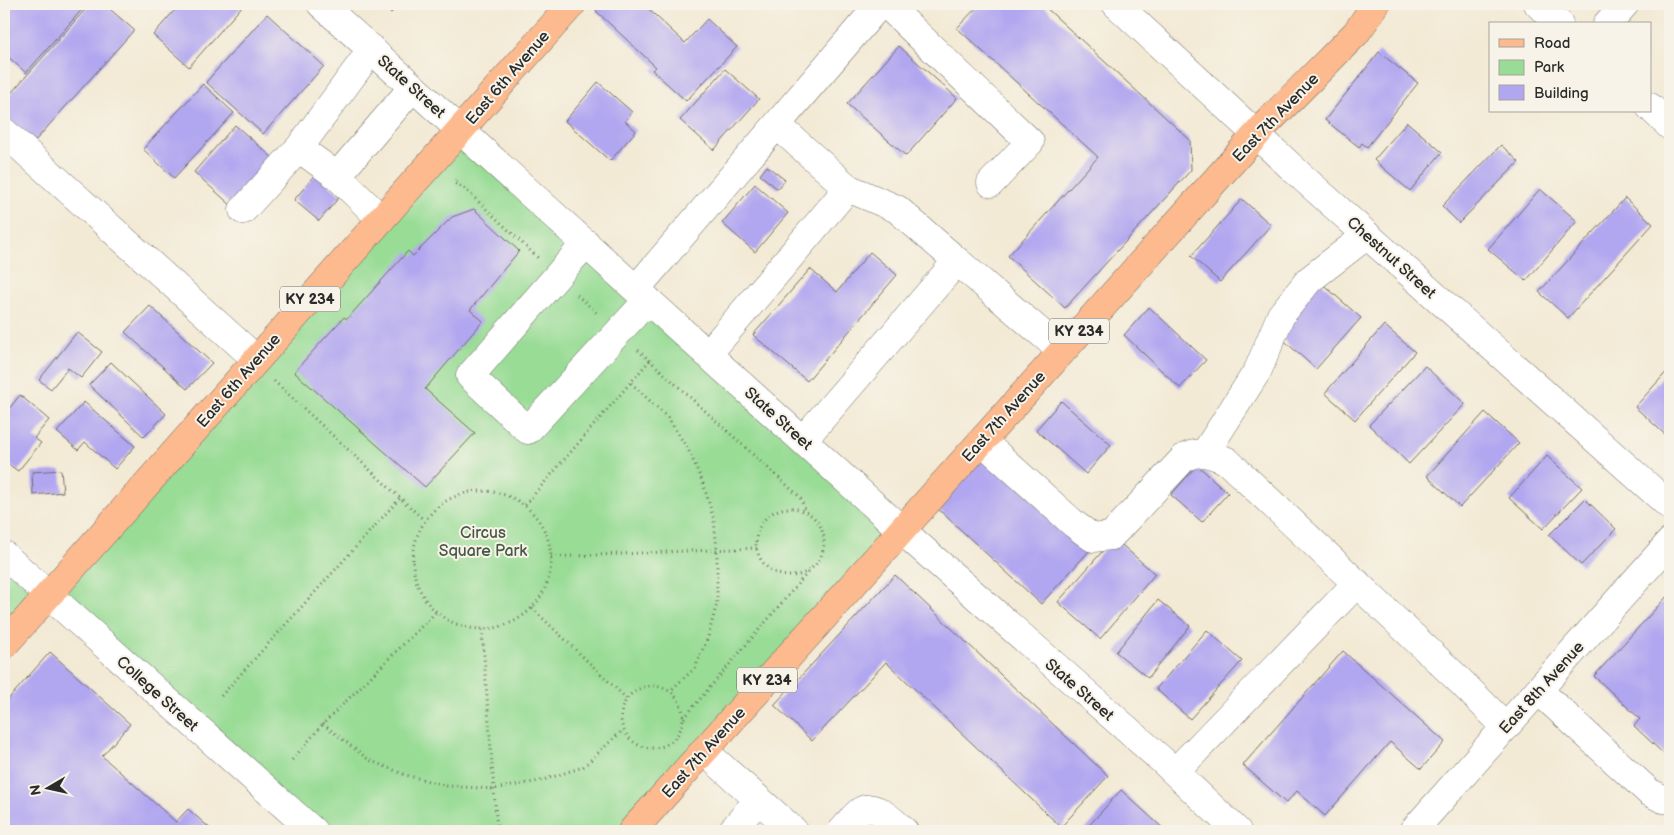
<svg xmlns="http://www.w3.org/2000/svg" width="1674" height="835" viewBox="0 0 1674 835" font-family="'Balsamiq Sans',sans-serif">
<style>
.green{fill:#98dc95;stroke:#628460}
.building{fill:#b1a6f0}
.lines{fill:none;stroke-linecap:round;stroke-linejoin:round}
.minor-casing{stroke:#716e66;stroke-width:29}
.major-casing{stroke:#716e66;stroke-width:29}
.path{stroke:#716e66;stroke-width:3;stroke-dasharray:1 4;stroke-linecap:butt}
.minor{stroke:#fff;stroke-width:28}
.major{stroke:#fcba8e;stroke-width:28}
.labels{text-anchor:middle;stroke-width:4;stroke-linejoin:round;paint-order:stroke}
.shield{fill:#f7f3e8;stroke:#686764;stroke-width:1}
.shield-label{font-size:15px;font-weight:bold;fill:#2b2b2b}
.street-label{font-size:16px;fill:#2b2b2b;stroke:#f7f3e8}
.park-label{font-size:16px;fill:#465746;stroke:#f7f3e8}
</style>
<rect width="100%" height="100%" fill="#f7f3e8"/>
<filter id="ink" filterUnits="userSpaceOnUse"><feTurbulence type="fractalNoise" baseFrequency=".02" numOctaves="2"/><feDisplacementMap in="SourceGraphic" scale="10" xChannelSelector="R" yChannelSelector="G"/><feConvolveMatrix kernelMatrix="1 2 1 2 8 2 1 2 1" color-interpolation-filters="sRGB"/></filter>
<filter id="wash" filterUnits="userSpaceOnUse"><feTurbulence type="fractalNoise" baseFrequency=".0096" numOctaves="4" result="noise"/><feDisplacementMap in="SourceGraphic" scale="20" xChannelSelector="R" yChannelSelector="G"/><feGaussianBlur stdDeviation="1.12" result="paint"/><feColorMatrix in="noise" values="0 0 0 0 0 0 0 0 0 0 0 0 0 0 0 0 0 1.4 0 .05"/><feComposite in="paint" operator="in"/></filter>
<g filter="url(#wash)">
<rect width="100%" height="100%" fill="#f3ead5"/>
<path class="green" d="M461,130l440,399 -267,302h-317l-268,-236 -45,50v-91l45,40z"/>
<g id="blocks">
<path class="building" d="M4,4h83l-61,69 -22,-20z
M90,4h14l30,26 -100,112 -30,-27v-14z
M180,4h64l-55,63 -36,-32z
M380,4h20l-9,9z
M602,4h41l42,39 22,-24 30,28 -51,54 -34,-31 4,-3 -60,-56z
M980,4h62l148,136 1,30 -126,138 -57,-52 90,-99 -141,-129z
M267,14l57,52 -61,68 -57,-52z
M899,46l58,52 -51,58 -59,-52z
M1379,52l39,31 -51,64 -5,-4 -3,4 -34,-27z
M725,69l34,30 -45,51 -34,-30z
M598,82l34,30 -7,9 11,10 -26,30 -45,-40z
M203,84l31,29 -60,65 -31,-29z
M1407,122l35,30 -32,39 -36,-31z
M235,125l39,34 -41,48 -39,-35z
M1501,145l18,17 -60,61 -17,-17z
M767,166l18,14 -7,9 -18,-14z
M316,174l25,21 -22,26 -25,-21z
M755,184l33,29 -33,39 -33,-29z
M1540,189l37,32 -51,60 -38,-32z
M1625,198l28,26 -85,94 -29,-26z
M1242,199l29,26 -51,57 -29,-26z
M474,209l45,42 -49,59 13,11 -58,68 50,44 -50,54 -131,-115 50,-55 3,2 61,-68 5,5 39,-39z
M870,252l27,23 -90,106 -54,-46 57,-66 27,23z
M1318,280l43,38 -45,51 -36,-32z
M150,306l62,57 -25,26 -62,-57z
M1149,307l57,53 -26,28 -56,-53z
M1384,325l31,27 -60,68 -30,-27z
M77,332l25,20 -21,26 -13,-10 -17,21 -12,-9z
M111,362l55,52 -22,23 -55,-52z
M1425,366l40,38 -56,60 -40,-39z
M1670,368v71l-35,-32z
M20,395l29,25 -15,18 7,5 -23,28 -14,-10v-46z
M1061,401l50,44 -25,29 -50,-44z
M84,402l51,44 -20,23 -30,-27 -7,8 -21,-18z
M1485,412l34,31 -59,64 -33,-31z
M985,453l105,97 -49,54 -105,-97z
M1547,456l35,32 -39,41 -34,-31z
M1197,465l31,28 -26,29 -31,-27z
M61,470l2,22 -30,3 -1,-23z
M1585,499l31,30 -35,36 -32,-30z
M1114,538l41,36 -55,65 -42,-37z
M895,575l213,201 -47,51 -175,-165 -74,79 -38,-36z
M1670,593v160l-3,4 -33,-31 6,-7 -46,-43z
M1158,600l32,26 -42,52 -32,-26z
M1207,630l35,31 -52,58 -34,-30z
M1343,651l102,91 -24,27 -31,-27 -65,74 -28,-25 -11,12 -43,-38z
M50,652l80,72 -28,32 74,66 12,-13 25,22h-209v-127z
M1121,790l45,41h-82z"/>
</g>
</g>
<g filter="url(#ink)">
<use href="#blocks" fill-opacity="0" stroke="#716e66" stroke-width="1"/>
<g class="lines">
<g class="minor-casing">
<path id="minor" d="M321,4l596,540 246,217 74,70
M886,4l144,138 -39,41
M1116,4l185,172 369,330
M1538,4l21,20
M1607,24l18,-20
M372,49l-73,99 38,28 44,43
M1650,107l20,19
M777,125l71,63 49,21 60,52
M4,132l252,227
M337,176l76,-89
M243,210l56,-62
M586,243l-116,133 58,54 120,-130
M636,289l244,-285
M708,354l140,-166
M803,440l154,-179 105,90
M982,441l92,83 19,14 18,-2 73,-78c15,-9 28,-4 43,3l231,218 48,48
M1205,453l53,-83 23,-55 28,-35 58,-45
M4,555l309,276
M1538,690l111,102 14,7h7
M704,751l90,80
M1175,772l182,-189
M732,831l26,-31
M842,831c6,-6 12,-16 19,-20 15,-9 32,11 43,20
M1413,831l257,-289"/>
</g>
<g class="major-casing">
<path id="major" d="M4,645l568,-641
M632,831l633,-706 91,-92 20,-29"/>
</g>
<path class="path" d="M456,180l-2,3 10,5 74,70
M577,295l21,19
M638,350l162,147 6,15
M274,381l150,139
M631,383l37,35 20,31 15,34 11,37 3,29v54l-9,34 -13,31 -25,23
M413 560a69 69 0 1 1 138 0a69 69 0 1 1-138 0Z
M525,505l125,-145
M756 542a34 34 0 1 1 68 0a34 34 0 1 1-68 0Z
M551,557l206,-9
M532,608l95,91
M621 717a31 31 0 1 1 62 0a31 31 0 1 1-62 0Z
M221,696l180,-199
M684,718l124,-146
M323,724l46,36 37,15 41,11 47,3 46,-8 43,-14 40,-37
M292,760l31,-36 113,-112
M472,831l9,-1h16l-15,-201"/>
<use href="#minor" class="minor"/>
<use href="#major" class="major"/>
</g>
</g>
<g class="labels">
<g class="shield">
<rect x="280" y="286.5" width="60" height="25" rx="4"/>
<rect x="1049" y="318.5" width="60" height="25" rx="4"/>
<rect x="737" y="667.5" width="60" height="25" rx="4"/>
</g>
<g class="shield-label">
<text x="310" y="304">KY 234</text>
<text x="1079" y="336">KY 234</text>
<text x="767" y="685">KY 234</text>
</g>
<g class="street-label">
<text transform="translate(507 77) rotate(-49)" y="6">East 6th Avenue</text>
<text transform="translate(412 86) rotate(42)" y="6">State Street</text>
<text transform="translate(1275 117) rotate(-46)" y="6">East 7th Avenue</text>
<text transform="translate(1392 257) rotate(42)" y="6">Chestnut Street</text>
<text transform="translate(238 380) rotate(-49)" y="6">East 6th Avenue</text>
<text transform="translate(1003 416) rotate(-48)" y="6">East 7th Avenue</text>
<text transform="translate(779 418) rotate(42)" y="6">State Street</text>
<text transform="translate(1541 687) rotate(-48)" y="6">East 8th Avenue</text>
<text transform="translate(1080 689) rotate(41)" y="6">State Street</text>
<text transform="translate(158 693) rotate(42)" y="6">College Street</text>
<text transform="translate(703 752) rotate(-48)" y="6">East 7th Avenue</text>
</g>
<g class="park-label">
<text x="483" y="538">Circus<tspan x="483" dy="18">Square Park</tspan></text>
</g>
</g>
<rect width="1674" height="835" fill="none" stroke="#f7f3e8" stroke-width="20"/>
<rect x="1489" y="22" width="162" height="90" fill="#f7f3e8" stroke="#a5a39c"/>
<rect x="1499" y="39" width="25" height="8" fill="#fcba8e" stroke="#a5a39c"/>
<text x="1534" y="48" font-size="15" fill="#2b2b2b">Road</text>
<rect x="1499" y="60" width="25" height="15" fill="#98dc95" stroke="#a5a39c"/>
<text x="1534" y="72" font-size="15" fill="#2b2b2b">Park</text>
<rect x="1499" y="85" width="25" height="15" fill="#b1a6f0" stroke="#a5a39c"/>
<text x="1534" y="98" font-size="15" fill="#2b2b2b">Building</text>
<g transform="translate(48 788) rotate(261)" stroke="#f7f3e8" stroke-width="4" paint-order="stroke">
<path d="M0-4L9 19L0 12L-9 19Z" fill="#2b2b2b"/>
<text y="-8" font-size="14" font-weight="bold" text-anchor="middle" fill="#2b2b2b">N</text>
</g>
</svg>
